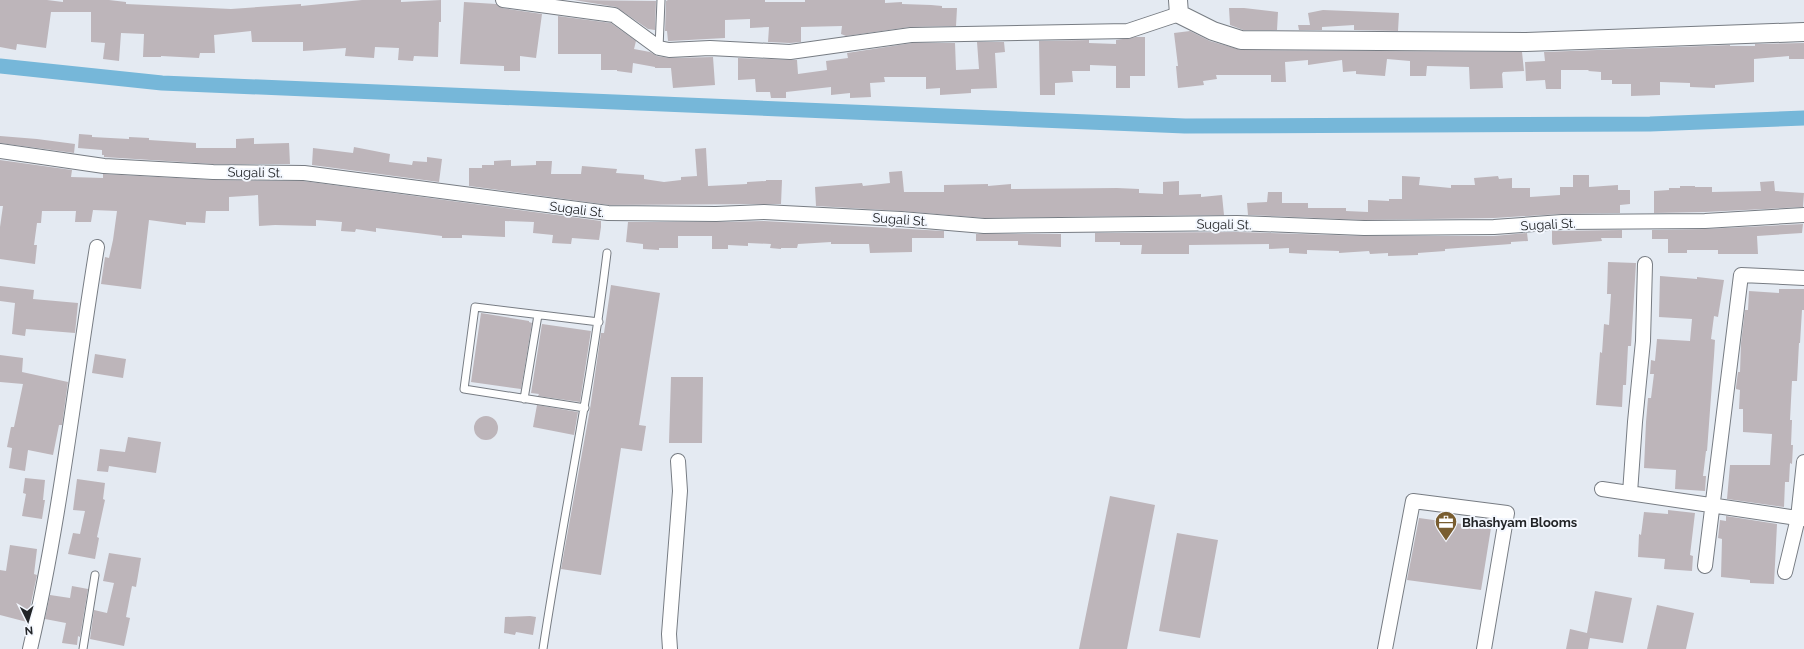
<svg xmlns="http://www.w3.org/2000/svg" width="1804" height="649" viewBox="0 0 1804 649" font-family="Raleway,sans-serif">
<style>
.lines{fill:none;stroke-linecap:round;stroke-linejoin:round}
.canal{stroke:#76b7d9;stroke-width:15}
.building{fill:#bdb5ba}
.service-casing{stroke:#777c83;stroke-width:9}
.minor-casing{stroke:#777c83;stroke-width:16}
.tertiary-casing{stroke:#777c83;stroke-width:20}
.service{stroke:#fff;stroke-width:7}
.minor{stroke:#fff;stroke-width:14}
.tertiary{stroke:#fff;stroke-width:18}
.labels{text-anchor:middle;stroke-width:4;stroke-linejoin:round;paint-order:stroke}
.street-label{font-size:13px;fill:#222427;stroke:#f3f7fe}
.poi-label{font-size:13px;font-weight:bold;fill:#222427;stroke:#f3f7fe;text-anchor:start}
</style>
<rect width="100%" height="100%" fill="#e4eaf2"/>
<g class="lines">
<path class="canal" d="M0,66l162,17 1023,43 465,-2 154,-6"/>
</g>
<path class="building" d="M0,0h47l16,2v-2h46l17,2v2l105,5 70,-5v2l61,-6h39v2l40,-2v22h-2l-1,35 -24,-1 -1,5 -15,-1 1,-12 -24,-1 -1,11 -29,-2 1,-8 -43,3v-9h-51l-1,-11 -37,4 1,18h-15l-1,5 -38,-2v1h-18l1,-23 -23,-1 -2,28 -16,-2 2,-16 -14,-1v-30h-40l-5,36 -29,-4 -1,6 -16,-3z
M574,0l82,1 -1,29 -7,-1 -32,-22z
M668,0h97v2h40v-2h80v3l17,-1v2l29,1 11,1v2h15l-1,18 -46,1 -64,9 -5,-2 1,-8 -41,1v15l-11,1 -22,-1 1,-15 -19,1v-9l-25,1v18l-55,3h-2l-1,-10h-2l1,-30z
M464,2l32,2 6,4 40,6 -6,44 -16,-2v15h-16v-5l-44,-2z
M1229,8h15l34,4 -1,18h-34l-13,-5z
M1323,10l76,3 -1,18 -44,-1v-5l-32,2v3h-23l-1,-5h12l-2,-12z
M558,16l53,7 25,18 -2,8 16,3 7,4 12,2 44,-1 2,28 -42,3 -2,-20h-16v-1l-22,-4 -1,10 -15,-2v-1h-16v-16h-43z
M1190,31l20,10 31,9 281,2 2,19 -21,1 -1,2 1,14 -33,1 -1,-22 -42,-1 -1,10h-16v-15l-23,-2 -2,17 -29,-2v-3l-13,1 -1,-12 -34,5v-5l-23,2 1,20h-15v-7h-55l1,4 -14,2 1,4 -26,3 -2,-22h2l-4,-33z
M1136,37h9v39h-15v12h-14v-22l-26,-1v6h-18l1,11 -18,1v12h-15l-1,-54 50,-1v3l27,1v-4z
M977,42h27l1,10 -10,1 2,35 -26,1v4l-31,2v-7l-14,1v-12h-42l1,5 -15,1 1,14 -21,1v-5l-19,2v-8l-45,5v6h-15l-1,-6h-14l-1,-13 -17,1v-22l59,2 1,14 29,-4 -1,-9 22,-3 -1,-5 65,-10h43l1,27 23,-1z
M1804,43v16h-15v-3l-35,3v23l-39,3v3l-25,-1v-4l-30,-1v13l-29,1v-12h-19v-4h-11v-8l-13,-1 1,-1h-28v19h-15l-1,-9 -19,1 -1,-19 20,-1 -1,-9 186,-7v1h25v-2z
M79,134l13,1v2l37,2v-2l20,1v2l47,3v5h40v-9l18,-1v6l35,-1 1,21h-77l-109,-7v-2h-2v-5l-24,-2z
M0,136l37,3 38,5 -1,9 -74,-10z
M354,147l36,7 -1,8 23,3 1,-4 14,1v-5l15,2 -3,23 -127,-17 1,-17 40,5z
M706,148l2,38 39,-2v-2l19,-1v-1h16l-1,24 -172,1 -140,-19v-18h13v-3h12v-4l17,-1v6l25,-1v-4h16l-1,13h30l1,-8 35,3 -1,4 28,2v4l20,3 17,-2v-3l16,-1 -2,-27z
M0,160l72,10 -1,7 32,1v-4l110,6 90,1 298,40v6l-2,13 -27,-2 -1,6 -19,-1 1,-8 -20,-2 1,-11 -29,-1v16l-43,-2v3h-20v-2l-66,-8v4l-20,-3 -1,3 -14,-1 1,-9 -26,-2v6l-41,-1 -16,1 -1,-31 -29,2v14h-23l-1,12 -19,-1v3l-37,-5 -8,69 -40,-5 4,-27 4,1 4,-18 4,-29 -24,-1 -2,12h-16l1,-11h-34l-1,12h-4l-3,22h3l-2,19 -35,-5v-32l3,-21h-3z
M902,171l2,21h40v-7l44,-1v2l23,-2v5l106,-1 22,1v4l24,1v-12l16,-1v14l22,-1v3l21,-2 2,20 -240,3 -83,-7 -85,-5 -1,-19 47,-4 1,3 27,-3 -1,-11z
M1573,175h16v12l29,-2v5h12v14l-10,1v8l-59,1 -67,4 -130,2 -116,-5 -1,-12 20,-1 1,-10h14v11h26v5h38v3l22,1v-12l21,1v-2h13v-23l18,1 -1,8 32,3v-3h24l-1,-7 24,-2 1,3 13,-1v10h18v9l30,-2v-8h13z
M1774,181l1,10 29,2 -1,14 -98,5 -51,1v-22l15,-1v-2h11v-2h15v1h17v5l49,-1 -1,-9z
M764,221l180,10v7h-32v14l-42,1 -1,-9h-38v-2l-33,2 -1,4h-16v1l-11,-1 1,-4 -23,-1v3l-20,-1v4h-16v-13h-34v12h-19v2l-16,-1v-5l-17,-2 2,-20h88z
M1803,224l-1,9 -45,3 1,18h-40v-4h-31v3h-19v-14h-16v-9l53,-1z
M1622,230v8h-21l1,3 -49,4 -1,-2v-12z
M1237,232l127,4h130l33,-3 1,8 -17,1v2l-66,5v2l-27,2v2l-30,1v-3l-18,1 -1,-3 -30,2v-2l-32,-1v4l-18,-1v-5l-20,1v-5l-80,1v9h-48l1,-9h-22v-3h-25v-9z
M976,234h85v13l-43,-2v-4h-42z
M1608,262l28,1 -5,83h-3l-2,39h-3l-1,22 -26,-2 4,-53 2,1 2,-29 5,1 2,-31h-4z
M1660,276l37,3v-2l27,3 -6,37 -4,-1 -3,23 4,1 -1,16 -7,95h-1l-3,25h3l-1,15 -30,-2 1,-19 -32,-2 2,-46 2,-24h3l3,-24h-4l1,-14 4,1 2,-22 33,2 2,-22 -33,-2z
M611,285l49,8 -21,132 7,1 -4,25 -21,-3 -20,127 -40,-6 29,-160 11,-76h3z
M0,286l34,4 -1,9 45,4 -3,30 -49,-4 -1,7 -13,-2 3,-31 -15,-2z
M1779,289h25v21h-2l-2,33h-1l-2,38h-5l-2,39h2l-1,25h2l-1,19 -2,-1 -1,19h-4l-1,25 -57,-8 3,-34h40l2,-31 -29,-2v-23h-4l1,-19 -4,-1v-2l2,-15h2l1,-29 4,-33h3l1,-19 30,2z
M481,313l48,8v1l3,1 -11,66 -50,-7z
M542,324l49,7 -11,71 -42,-6 1,-2 -8,-1z
M95,354l31,5 -3,19 -31,-5z
M0,355l23,3 -1,14 46,10 -6,43h-3l-6,30 -25,-5 -3,21 -16,-3 3,-20 -5,-1 4,-20h3l9,-43 -23,-2z
M671,377h32l-1,66h-33z
M537,405l41,7 -4,23 -41,-8z
M474 428a12 12 0 1 1 24 0a12 12 0 1 1-24 0Z
M128,437l33,5 -5,31 -47,-7 -1,6 -11,-1 3,-22 25,3z
M25,478l20,2 -2,20h2l-3,19 -20,-3 4,-22 -3,-1z
M77,479l28,4 -2,16 2,1 -8,37 2,1 -4,21 -27,-5 5,-21 7,1 5,-23 -12,-1z
M1110,496l45,9 -28,144h-48z
M1668,510l27,3 -5,42 3,1 -1,15 -28,-2 1,-10 -27,-2 1,-23 2,1 3,-23 24,2z
M1726,516l51,8 -3,60 -24,-1v-3l-29,-3 1,-38 -4,-1 2,-18 6,1z
M1419,518l72,10 -10,62 -74,-10z
M1177,533l41,7 -18,98 -41,-7z
M10,545l27,4 -3,25 3,1 -10,47 -27,-7v-45l6,1z
M109,553l32,5 -5,29 -4,-1 -6,31 4,1 -6,28 -34,-7 4,-29 13,3 7,-30 -11,-2z
M72,586l16,3 -8,48 -2,-1 -1,9 -15,-2 4,-20 -21,-4 5,-24 20,3z
M1595,591l37,7 -9,45 -33,-5 -2,11h-22l4,-20 17,4z
M1657,605l37,8 -8,36h-39z
M530,616l6,1 -3,18 -17,-3 -1,3 -11,-2 1,-16z"/>
<g class="lines">
<g class="service-casing">
<path id="service" d="M659,48l2,-48
M524,399l14,-84
M585,408l-121,-19 11,-82 124,15
M83,649l12,-74
M543,649c20,-132 48,-263 64,-396"/>
</g>
<g class="minor-casing">
<path id="minor" d="M503,0l111,15 45,33 10,2 41,-2 80,4 121,-17 217,-4 51,-17
M0,151l104,15 109,6 91,1 304,40 108,1 48,-2 137,7 83,7 253,-3 127,5 130,-1 68,-5 143,-1 99,-6
M1602,489l202,30
M1630,493l5,-71 8,-81 2,-77
M1705,566l36,-291 63,3
M1785,572l13,-54 6,-56
M30,649c31,-133 45,-268 67,-402
M670,649l-1,-15 11,-143 -2,-30
M1385,649l28,-148 94,12 -23,136"/>
</g>
<g class="tertiary-casing">
<path id="tertiary" d="M1178,0l1,14 34,17 28,9 285,2 278,-10"/>
</g>
<use href="#service" class="service"/>
<use href="#minor" class="minor"/>
<use href="#tertiary" class="tertiary"/>
</g>
<defs>
<g id="office-pin" transform="scale(1.15)"><path d="M0 17L-7.5 6A9.5 9.5 0 1 1 7.5 6Z" fill="#795d30" stroke="#f3f7fe"/><path d="M-6-3h4V-5.5h4V-3h4V5H-6ZM-1-4.5V-3h2v-1.5ZM-6 0V1H6V0Z" fill="#fff"/></g>
</defs>
<g fill-rule="evenodd">
<use href="#office-pin" x="1446" y="522"/>
</g>
<g class="labels">
<g class="street-label">
<text transform="translate(255 172) rotate(1)" y="5">Sugali St.</text>
<text transform="translate(577 209) rotate(7)" y="5">Sugali St.</text>
<text transform="translate(900 219) rotate(4)" y="5">Sugali St.</text>
<text transform="translate(1224 224) rotate(1)" y="5">Sugali St.</text>
<text transform="translate(1548 224) rotate(-3)" y="5">Sugali St.</text>
</g>
<g class="poi-label">
<text x="1462" y="527">Bhashyam Blooms</text>
</g>
</g>
<g transform="translate(28 621) rotate(175)" stroke="#f3f7fe" stroke-width="3" paint-order="stroke">
<path d="M0-3L7 15L0 10L-7 15Z" fill="#222427"/>
<text y="-6" font-size="11" font-weight="bold" text-anchor="middle" fill="#222427">N</text>
</g>
</svg>
